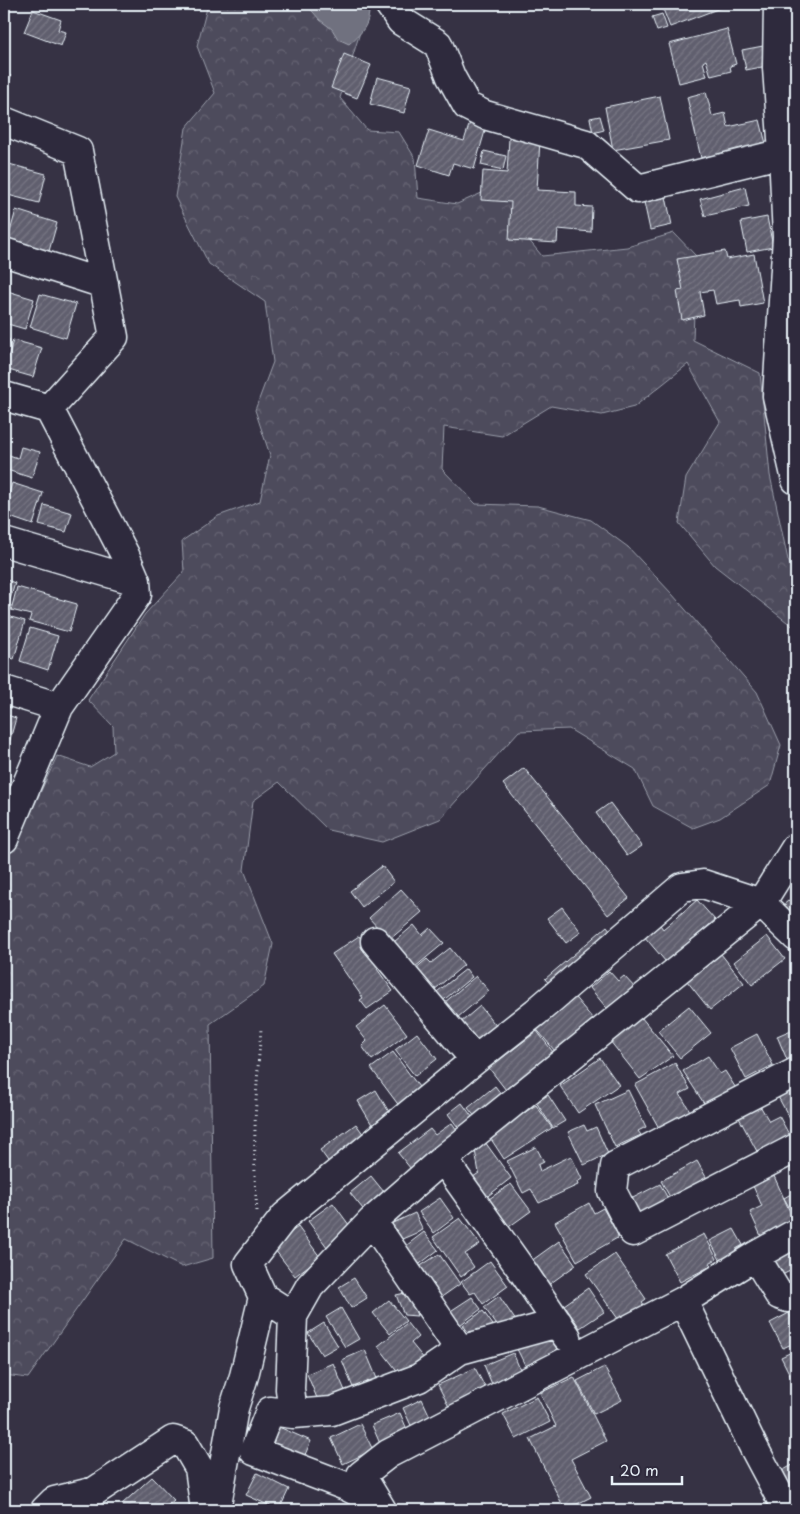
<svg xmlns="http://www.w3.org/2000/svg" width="800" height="1514" viewBox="0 0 800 1514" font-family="'Playpen Sans',sans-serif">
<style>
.forest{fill:url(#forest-crowns);stroke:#9a9eaa}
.water{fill:#70717f;stroke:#a0a4af}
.building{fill:url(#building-hatch);stroke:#e8f1f8}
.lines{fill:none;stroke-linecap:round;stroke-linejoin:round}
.minor-casing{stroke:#e8f1f8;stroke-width:31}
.path{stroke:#e8f1f8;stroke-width:3;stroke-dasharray:1 4;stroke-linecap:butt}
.minor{stroke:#2f2a3d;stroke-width:28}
</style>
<defs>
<pattern id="forest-crowns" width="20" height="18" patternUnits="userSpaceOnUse" patternTransform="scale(1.25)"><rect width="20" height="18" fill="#4d4b5c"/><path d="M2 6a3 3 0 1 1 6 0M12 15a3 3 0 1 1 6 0" fill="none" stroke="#676574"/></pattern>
<pattern id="building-hatch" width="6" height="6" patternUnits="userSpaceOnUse" patternTransform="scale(1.25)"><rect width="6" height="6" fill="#605e6e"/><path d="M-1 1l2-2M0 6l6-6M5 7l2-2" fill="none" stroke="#777683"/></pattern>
</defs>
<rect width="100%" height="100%" fill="#363244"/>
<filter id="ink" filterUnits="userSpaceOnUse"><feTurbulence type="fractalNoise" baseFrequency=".02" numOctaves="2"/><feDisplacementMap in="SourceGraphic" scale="10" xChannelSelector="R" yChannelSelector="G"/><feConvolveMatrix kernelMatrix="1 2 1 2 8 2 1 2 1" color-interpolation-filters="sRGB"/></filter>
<g filter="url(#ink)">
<path class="forest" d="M208,4h151l5,15 -24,79 27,32 32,2 16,26 3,40 39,6 36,-16 30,11v34l19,23 85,-9 47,-14 22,23 -3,84 67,33 10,102 18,85 8,16v53l-81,-63 -36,-43 7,-45 34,-56 -32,-58 -54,43 -32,8 -51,-9 -49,30 -58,-9 -2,42 34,35 62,2 53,14 37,27 44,47 85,98 24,53 -11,40 -50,33 -27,10 -40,-22 -18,-37 -66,-40 -50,2 -79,88 -58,23 -54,-12 -49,-48 -26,19 -9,69 29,74 -9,42 -54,38 3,234 -31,9 -56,-28 -98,139 -24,-3v-525h10l43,-94 33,11 24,-15 -1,-26 -25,-26 57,-86 39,-42 -2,-31 36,-25 42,-15 10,-46 -15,-45 18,-48 -8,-60 -56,-38 -34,-67 11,-69 29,-35 -18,-47z"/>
<path class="water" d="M306,4h63c1,20 -5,27 -20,40l-11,-5 -6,-10 -12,-9z"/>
<path class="building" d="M36,4h12l-3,5z
M661,4h66l1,1 -58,22z
M33,10l28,10 -3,10 8,2 -5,14 -37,-14z
M662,14l5,14 -10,3 -5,-14z
M727,29l9,35 -6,2 1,5 -20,5 -5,-16 -3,2 4,14 -28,7 -10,-39z
M763,46l4,20 -21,4 -4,-20z
M344,54l27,11 -14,33 -26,-10z
M4,73l7,3 -7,21z
M377,77l34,9 -7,27 -34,-9z
M783,82h12l1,3v26l-12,1z
M706,92l6,24 13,-3 3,14 32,-7 6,24 -65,14 -14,-61z
M660,96l9,44 -56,10 -8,-43z
M600,116l4,14 -11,3 -3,-15z
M471,119l16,5 -13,45 -21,-6 -4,12 -31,-10 11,-35 35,11z
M509,138l31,2 -3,50 39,2v14l16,1 -1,25 -33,-3 -1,14 -48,-3 2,-38 -30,-2 2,-29 24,2z
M484,151l22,5 -3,14 -22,-5z
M9,164l37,10 -7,29 -35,-9v-11z
M745,187l4,19 -44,10 -5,-17z
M666,197l6,28 -22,5 -6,-28z
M16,210l41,13 -8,28 -41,-12z
M767,217l6,30 -26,5 -6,-30z
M725,251l2,8 27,-5 9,49 -22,4 -1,-7 -24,4 -3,-14 -13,2 4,23 -22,5 -5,-29 6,-1 -6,-31z
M4,290l30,9 -9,30 -21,-6z
M40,294l36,10 -10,34 -36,-11z
M4,338l6,2 -6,21z
M13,340l29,8 -9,29 -28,-8z
M21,447l19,5 -8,26 -28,-9 2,-15 12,4z
M4,481l4,1 -4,13z
M12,483l31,10 -10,32 -29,-10v-5z
M44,505l28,8 -6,19 -27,-7z
M4,579l11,4 -8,27 -3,-1z
M17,587l60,17 -8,28 -40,-11 2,-6 -20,-5z
M4,615l21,6 -11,38 -10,-3z
M30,628l28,8 -10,34 -28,-9z
M4,714l12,4 -10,36 -2,-1z
M524,768l105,130 -21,17 -105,-131z
M610,803l32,43 -15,10 -31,-43z
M382,866l12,16 -32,25 -12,-16z
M401,889l21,23 -33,28 -20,-22z
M796,894v32l-15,-19z
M697,900l18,20 -49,42 -23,-27 15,-13 5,7z
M562,907l19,25 -15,11 -19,-25z
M414,925l8,10 8,-7 14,15 -35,29 -21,-25z
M607,926l7,9 -62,52 -7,-8z
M359,936l21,31 -3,2 16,22 -26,18 -7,-9 3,-2 -31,-44z
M767,936l18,23 -33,26 -18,-23z
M450,948l14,17 -37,31 -18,-22 18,-15 4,4z
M721,954l23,29 -34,27 -23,-29z
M466,969l6,8 -37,30 -7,-8z
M609,971l9,10 6,-5 12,13 -26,23 -20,-24z
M476,976l13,15 -38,32 -13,-15z
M572,994l26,31 -38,32 -26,-31z
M385,1005l22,29 -35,26 -10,-14 5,-5 -11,-14z
M480,1006l18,22 -20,16 -18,-21z
M689,1006l22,27 -31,25 -22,-27z
M641,1017l32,39 -33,23 -30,-38z
M796,1028v31l-8,3 -11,-26z
M537,1031l19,25 -47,38 -20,-26z
M417,1033l20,26 -22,17 -20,-26z
M757,1034l16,31 -27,14 -16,-31z
M393,1052l29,39 -22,16 -29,-39z
M708,1056l12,18 5,-3 12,19 -30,18 -24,-37z
M600,1058l19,27 -41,28 -18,-27z
M675,1063l15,26 -10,5 10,17 -31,17 -24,-43z
M796,1082v48l-20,-37z
M495,1086l12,16 -27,21 -12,-15z
M376,1090l16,27 -18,11 -16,-27z
M628,1090l18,37 -8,4 3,4 -26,12 -20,-42z
M548,1095l17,26 -12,7 -17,-26z
M462,1103l16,22 -14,10 -16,-21z
M759,1104l10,17 10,-5 13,24 -32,17 -22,-41z
M536,1105l16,23 -48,31 -15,-23z
M452,1123l10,14 -47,37 -17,-21 32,-24 5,6z
M356,1124l13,18 -36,26 -13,-18z
M584,1125l3,6 9,-4 12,27 -24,11 -16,-33z
M485,1142l26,36 -27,21 -14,-20 9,-6 -4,-23z
M536,1147l8,15 -6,3 2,6 31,-15 11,23 -5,3 1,3 -39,18 -8,-14 -8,4 -16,-32z
M697,1161l14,25 -36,20 -14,-25z
M371,1176l17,21 -21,17 -17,-21z
M774,1176l20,45 -33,15 -11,-24 12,-6 -9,-20z
M511,1184l20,27 -28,20 -20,-28z
M660,1184l11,20 -33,18 -11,-21z
M796,1191v28l-12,-21z
M440,1198l14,20 -20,15 -15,-21z
M333,1203l19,26 -25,18 -19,-26z
M589,1203l5,10 9,-5 16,29 -42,24 -22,-39z
M415,1213l8,17 -30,13 -7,-17z
M460,1218l20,26 -15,10 9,13 -13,10 -28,-40z
M298,1227l22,30 -25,19 -23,-30z
M734,1229l9,16 -7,4 6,11 -17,9 -15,-28z
M424,1232l14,18 -26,20 -14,-18z
M704,1234l13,25 -8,4 2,3 -31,16 -15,-28z
M559,1241l17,24 -32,23 -17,-24z
M796,1244v24l-16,8 -12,-23z
M439,1254l21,30 -24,17 -17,-34z
M615,1254l31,45 -4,3 3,4 -24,17 -35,-49z
M490,1261l18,25 -25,18 -8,-12 -5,2 -9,-12z
M354,1278l13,20 -16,10 -12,-21z
M588,1288l16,24 -24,16 -16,-23z
M410,1292l7,24 -13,-1 -8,-20z
M499,1296l17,25 -15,10 -17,-24z
M472,1297l9,12 -25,19 -7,-16z
M389,1300l17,21 -16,13 -17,-21z
M341,1308l18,31 -14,8 -19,-30z
M483,1311l10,14 -20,14 -10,-14z
M789,1313l7,15v14l-13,6 -13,-25z
M324,1323l14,23 -16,9 -14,-22z
M407,1323l11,14 -7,6 14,17 -23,17 -24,-31z
M546,1328l14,27 -32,16 -14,-28z
M365,1350l13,31 -24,9 -12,-30z
M796,1350v37l-15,-30z
M513,1353l10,23 -29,13 -10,-24z
M333,1363l13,30 -27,10 -12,-29z
M604,1367l18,33 -28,14 -17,-33z
M475,1368l12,23 -37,18 -12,-24z
M574,1377l32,64 -35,18 20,38 -26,13 -35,-71 26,-13 -16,-33z
M537,1397l13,25 -34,17 -13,-25z
M422,1399l11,24 -19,9 -11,-24z
M400,1413l9,21 -28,12 -9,-21z
M272,1424l39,17 -11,25 -39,-17z
M360,1424l13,26 -30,14 -12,-26z
M796,1463v47l-23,-34z
M257,1473l32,16 -10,21 -33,-15z
M152,1477l22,23 -9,8 2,2h-40l-5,-6z
M258,1505l10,5h-13z"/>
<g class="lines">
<g class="minor-casing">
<path id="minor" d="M389,4l12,17 37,23 13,33 16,29 18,9 101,29 52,45 145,-36
M778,4l-1,64 6,85 4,84 -10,159 19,84
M4,121l74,30 36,186 -65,72
M4,252l100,32
M4,396l45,13 76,146 11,26 1,14 -78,112 -55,132
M4,542l132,39
M4,690l55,17
M375,941l100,119
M796,1072l-181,94 -3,25 21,41 163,-84
M443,1159l81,114 43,64
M372,1221l88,129
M755,1256l24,39 9,3 8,-3
M263,1297l-15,-33 37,-48 190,-156 61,-48 146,-125 21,-3 58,19 35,34
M683,1301l70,145 34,64
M293,1316l-3,73 3,25 -23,-3 -16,40 94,36 29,15
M293,1414l39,-3 87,-33 41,-28 98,-27
M45,1510l9,-9 41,-10 78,-51 12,4 14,24 6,42
M216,1510l18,-102 10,-32 19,-79 30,19 17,-30 62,-65 71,-62 318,-256 35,-56
M382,1510l-21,-35 27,-21 295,-153 72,-45 41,-23"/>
</g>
<path class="path" d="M257,1211c-5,-61 -1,-121 4,-182"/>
<use href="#minor" class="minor"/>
</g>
</g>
<rect width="800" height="1514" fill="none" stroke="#2f2a3d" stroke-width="20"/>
<rect x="10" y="10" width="780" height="1494" fill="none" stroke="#e8f1f8" stroke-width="2" filter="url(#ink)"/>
<path d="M612 1476v8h70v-8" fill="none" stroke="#e8f1f8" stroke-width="2.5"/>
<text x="620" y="1476" font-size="15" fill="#e8f1f8" stroke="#2f2a3d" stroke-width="4" paint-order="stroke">20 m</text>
</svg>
